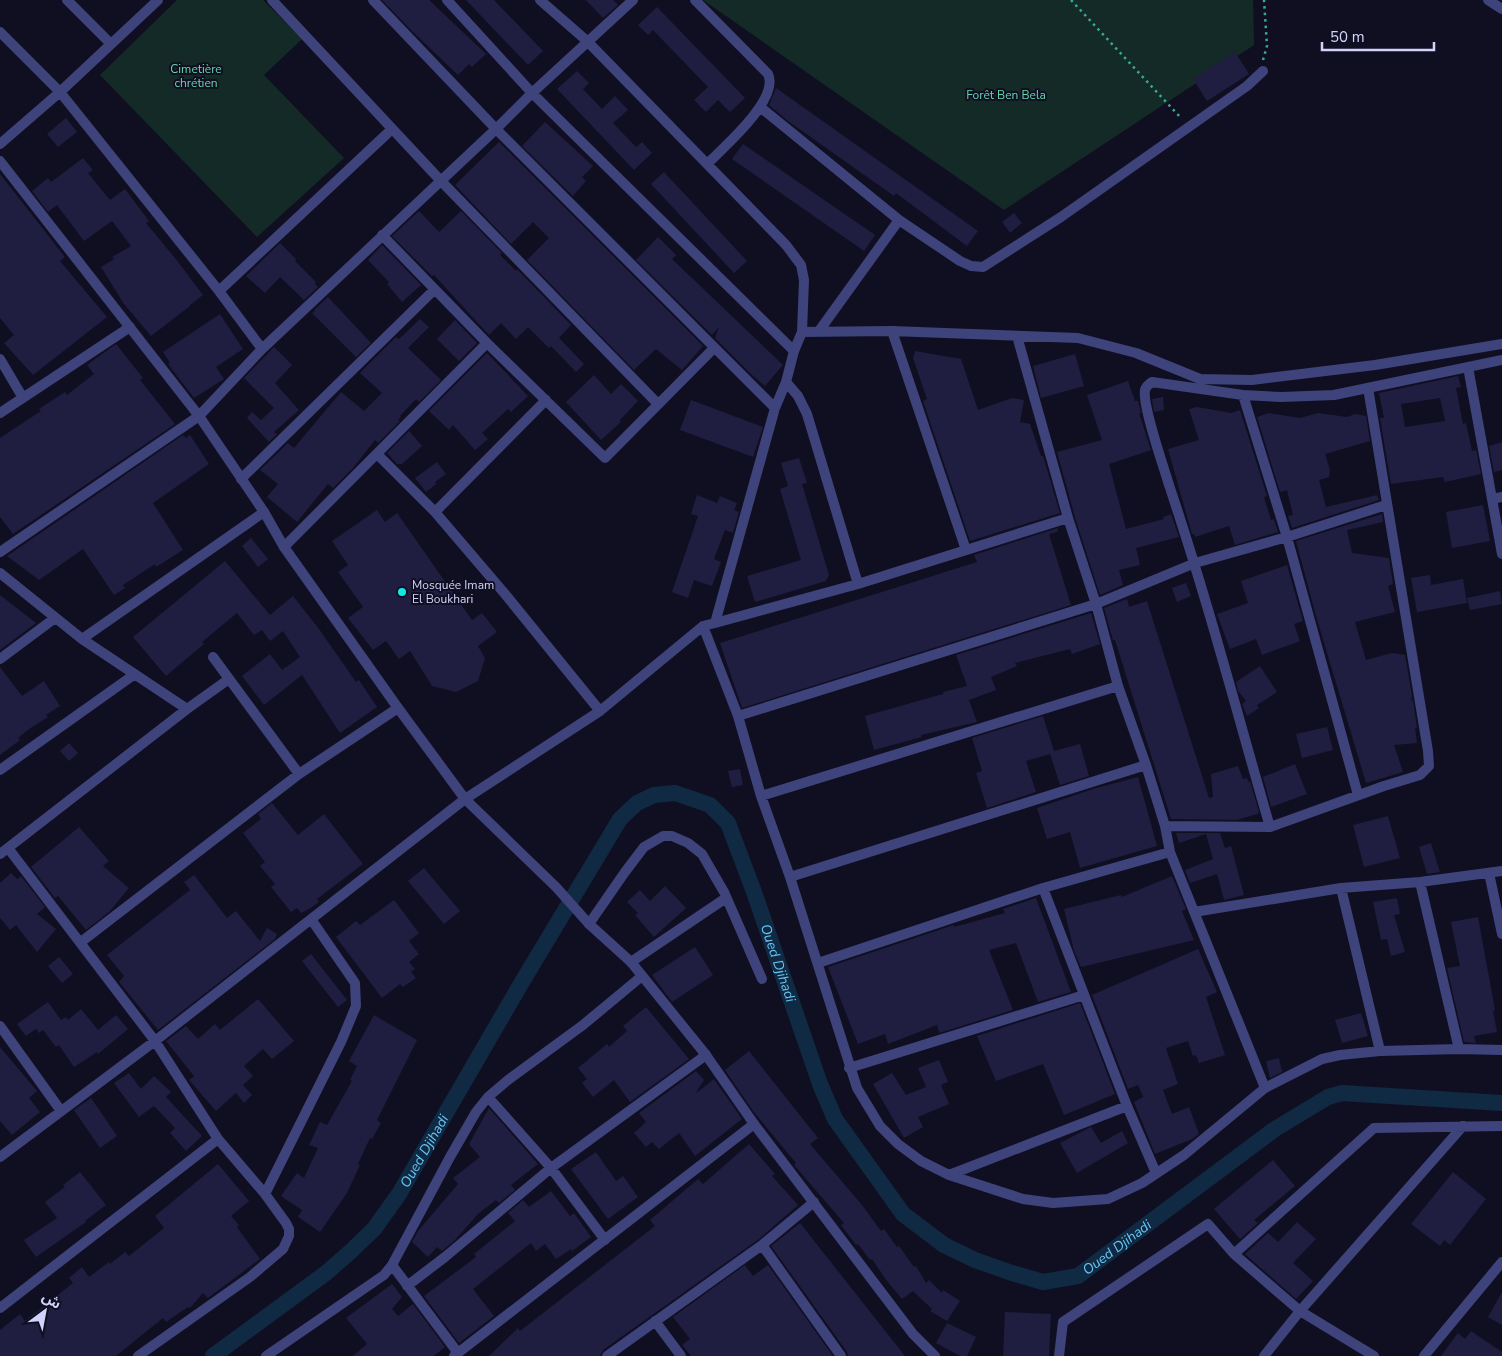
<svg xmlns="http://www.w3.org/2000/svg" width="1502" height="1356" viewBox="0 0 1502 1356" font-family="'Nunito Sans','Noto Sans Arabic',sans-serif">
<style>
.green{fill:#132a27}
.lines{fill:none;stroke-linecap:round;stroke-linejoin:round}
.canal{stroke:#112a43;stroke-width:16}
.building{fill:#1f1d40;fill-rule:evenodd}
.path{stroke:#37aa96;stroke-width:2.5;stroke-dasharray:2.5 4;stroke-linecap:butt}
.minor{stroke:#3e437c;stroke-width:10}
.tertiary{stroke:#3e437c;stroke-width:10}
.poi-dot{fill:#12e8e4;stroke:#100f21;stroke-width:2}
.labels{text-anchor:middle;stroke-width:4;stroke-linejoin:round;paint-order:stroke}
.park-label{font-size:12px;fill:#64d6ac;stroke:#100f21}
.poi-label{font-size:12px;fill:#d2d3fc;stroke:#100f21;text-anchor:start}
.water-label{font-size:14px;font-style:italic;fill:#68c4f4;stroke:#100f21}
</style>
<rect width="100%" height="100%" fill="#100f21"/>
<path class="green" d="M177,0h86l39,39 -38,36 80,83 -87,79 -157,-162z
M703,0h550l1,45 -250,165z"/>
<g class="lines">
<path class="canal" id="s1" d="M213,1356l113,-83 24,-21 24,-23 25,-35 123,-212 98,-163 17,-16 17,-8 21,-2 35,12 18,18 26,69 66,192 15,35 68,95 41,31 31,15 37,13 31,9 35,-6 197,-147 53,-32 14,-4 160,10"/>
</g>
<path class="building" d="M382,0h47l57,54 -14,13 -3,-3 -11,11 -46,-44z
M466,0h28l49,51 -15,14z
M586,0h27l5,5 -15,13z
M657,7l88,91 -15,14 -12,-12 -12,12 -12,-12 14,-13 -55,-57 -5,5 -10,-10z
M1235,52l14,22 -42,27 -14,-22z
M577,71l12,12 -6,6 19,20 13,-13 13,14 -15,13 23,24 6,-5 10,11 -18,17 -77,-81z
M776,88l202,143 -11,15 -71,-53 -2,3 -106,-75 -19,-16z
M66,118l11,14 -19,15 -11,-13z
M545,122l48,44 -11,11 4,4 -13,15 -51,-50z
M499,142l204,204 -21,24 -26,-21 -22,21 -107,-110 22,-22 -16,-16 -22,22 -56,-59z
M743,144l132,91 -11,16 -132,-92z
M83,158l10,12 -5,3 22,27 15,-11 24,32 -3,2 29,35 28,37 -13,10v1l-39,30 -27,-32 -23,-37 13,-8 -2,-2 19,-11 -19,-25 -28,20 -27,-36 -9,7 -16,-21 16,-13 3,4z
M664,172l83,89 -13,12 -83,-89z
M0,174l65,83 -5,4 47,56 -74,58 -29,-32 10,-8 -14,-17z
M419,211l20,21 22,-21 41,42 -2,2 16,16 1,-2 54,56 -12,13 25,26 -8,8 -25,-26 -2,2 -21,-21 -12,12 -15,-16 -12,12 -55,-60 -2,1 -40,-40z
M1014,213l8,10 -12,10 -8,-11z
M658,237l18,18 -4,4 111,106 -18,21 -13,-11 -37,-37 4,-11 -7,8 -76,-75z
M280,243l16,16 -1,2 21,21 -1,2 3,3 -14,13 -24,-23 -15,16 -19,-17z
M382,245l39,40 -19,17 -15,-18 2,-2 -21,-22z
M328,297l43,46 -15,14 -44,-44 3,-2 -1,-1z
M220,314l23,35 -27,18 8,12 -30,19 -26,-34 2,-1 -7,-11z
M420,319l9,8 -21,21 33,32 -22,22 -3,-3 -16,17 1,1 -3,3 2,1 -22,22 -3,-3 -22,28 -20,20 -5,-4 -31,38 -30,-25 11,-13 -18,-14 28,-27 6,5 47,-56 23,19 18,-18 -22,-20 36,-36 3,2z
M455,320l22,23 -18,18 -22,-22z
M116,344l27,34 -3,2 35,44 -162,110 -13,-17v-79l41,-27 -2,-2 26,-17 2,3 27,-21 -7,-9z
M274,347l18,18 -17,18 24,27 -25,22 3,2 -8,8 -22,-24 5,-6 9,8 13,-12 -30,-30z
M915,351l46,8 17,51 34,-12 12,2 -4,22 10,2 11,32h2l17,57 -90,28 -47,-140 4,-2 -14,-41z
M487,353l41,43 -17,16 -3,-3 -26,24 6,6 -13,11 -22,-25 -4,5 -20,-19z
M1075,354l9,32 -43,12 -8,-32z
M594,375l17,19 10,-10 17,17 -19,20 2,1 -20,18 -35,-38z
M1458,376l3,11 -5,1 7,36 3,-1 6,28 4,-1 5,24 -36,8 -2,-5 -52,7 -11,-66h4l-5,-25zM1440,398l5,23 -40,6 -4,-23z
M1128,381l7,20h3l3,12h-2l12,37 -42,14 17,65 38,-10 -1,-2 8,-3 8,23 -43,11 4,17 -21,5 4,15 -23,10 -24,-74 -19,-69 45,-12 -15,-45z
M1163,397l1,13 -10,2 -2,-13z
M691,400l72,27 -10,30 -73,-27z
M1197,407l34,6 9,-3 27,86 -3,1 7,23 3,-1 4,13 -43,13 -6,-19 -34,11 -1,-3h-2l-24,-85 31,-9 -10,-31z
M1269,413l31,5 18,-5 29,4 8,-3 11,2 4,25 -45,13 5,16 -1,7 -10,3 7,27 51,-12 2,5 -87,28 -4,-12 5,-1 -6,-25 -7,2 -23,-75z
M409,431l13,15 -20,18h-5l-10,-11z
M183,435l3,3 4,-3 19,29 -56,39 30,47 -27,17 -1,-3 -32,21 2,3 -11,7 -31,-46 -44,31 -32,-24z
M1502,442v28l-8,2 -5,-26z
M799,458l8,25 -5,1 27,91 -3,6 -71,21 -8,-26 54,-16 -21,-71 8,-3 -7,-23z
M437,462l9,12 -11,8 1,2 -10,8 -11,-14z
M697,495l20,8 3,-7 17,7 -3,7 5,2 -6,21 -8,-3 -11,29 7,3 -9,24 -18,-6 -6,18 -16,-6 26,-76 -7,-2z
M1483,505l7,36 -38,7 -6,-36z
M377,510l8,12 12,-9 75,107 10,-7 15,19 -19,14 7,12 -7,23 -22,11 -24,-6 -22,-35 -11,8 -13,-18 -13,9 -25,-32 15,-11 -25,-35 10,-7 -16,-24z
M1382,514l1,8 -36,8 5,23 37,5 4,26 -5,2 7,26 -40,10 11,38 26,-7 13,2 7,40 -1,6 2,-1 4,28h-2l2,15 -23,2 9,27 -37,11 -50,-167 -20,-75z
M1058,528l-1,4 -8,2 22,71 -329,103 -22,-65 257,-81 -3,-7z
M251,538l17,21 -10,8 -16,-21z
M225,561l45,54 23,-19 26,33 37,53 3,-2 18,27 -37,26 -38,-58 -38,30 -22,-29 28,-22 12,16 18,-13 -17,-26 -13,10 -8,-11 -8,5 -17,-22 -35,29 2,2 -38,32 -33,-39z
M1287,565l16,56 -9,3 6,17 -38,14 -6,-16 -26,10 -13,-35 31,-11 -7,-22z
M1430,575l1,10 32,-6 4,24 -50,9 -6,-34z
M1186,583l5,13 -14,6 -5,-14z
M1500,591l2,13 -32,6 -3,-12z
M0,595l36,28 -36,27z
M1127,599l2,8 18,-6 62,197 4,-1 -2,-23 27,-8 5,13 4,-1 1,4 2,-1 9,31 -2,2 -20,6 -66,-1 -56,-179h-2l-9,-32z
M1091,613l9,31 -28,10 -2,-5 -55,14 2,3 -26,11 5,13 -27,10 8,22 -56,13 1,2 -48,13 -9,-34 78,-22v-2l24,-6 -11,-31z
M1260,666l17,26 -20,13 2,3 -12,8 -5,-12 4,-3 -8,-10 -2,-9z
M0,667l22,29 22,-15 16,25 -14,9 2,2 -19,12 -11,9 2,2 -20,15z
M1043,716l11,35 26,-7 9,32 -29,9 -10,-31 -24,7 10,31 -49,16 -11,-35 6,-2 -10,-33z
M1327,727l6,23 -31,8 -6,-24z
M69,743l9,10 -9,8 -9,-10z
M1295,764l12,30 -36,13 -8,-30z
M740,769l3,16 -11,2 -4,-16z
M1138,777l19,69 -77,22 -10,-36 -23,7 -10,-31 56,-19z
M272,803l26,32 26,-21 39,50 -46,35 2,3 -10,7 -8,4 -4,-5 -6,4 -20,-25 4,-3 -15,-18 5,-4 -22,-29 18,-14 -3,-5z
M1388,816l12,42 -36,9 -11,-42z
M79,827l30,34 -6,5 26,22 -20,24 -23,18 -28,-34 -3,2 -24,-31z
M1176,833h44l5,15 6,-2 13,49 -20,5 -7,-26 -27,9 -5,-13 28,-11 -7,-25 -27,9z
M1431,843l9,29 -13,2 -8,-27z
M424,868l36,43 -16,13 -36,-43z
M11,873l6,6 4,-3 24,31 -8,7 19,15 -19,23 -21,-27 -6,5 -10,-12v-35z
M194,875l33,43 9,-7 24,30 7,-13 10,6 -2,5 -117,91 -39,-48 5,-6 -17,-21 83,-65 -6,-8z
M1172,876l14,33 -4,2 12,29 -113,27 -7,-16 -10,-42 57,-14 1,2z
M665,886l21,22 -32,29 -19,-22 3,-2 -11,-11 13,-12 10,11z
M1036,898l35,94 -33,10 -22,-59 -27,7 24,60 -74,23 -2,-8 -49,19 -3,-10 -27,10 -30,-77 126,-42v2l51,-14 -2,-4z
M1397,898l3,16 -6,1 11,37 -14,4 -4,-17 -6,1 -8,-38z
M394,900l25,33 -10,8 10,13 -10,8 6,7 -4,3 5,6 -13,9 -3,-3 -18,14 -46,-61 20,-16 4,4z
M1478,917l17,93 -2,1 4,21 -23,4 2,7 -12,-1 -17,-74 13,-2 -9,-44z
M695,947l18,28 -41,27 -20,-27z
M1198,949l19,43 -11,5 19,58 -26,8 -3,-8 -3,1 -5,-15 -22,7 12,36 -15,6 9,24 17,-7 10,27 -7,5 -37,15 -21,-52 9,-5 -5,-12 -10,4 -36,-94z
M311,954l36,46 -9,7 -36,-46z
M59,957l14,17 -11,9 -14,-17z
M258,999l36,42 -22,18 -9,-10 -19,17 9,10 -10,9 9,10 -8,8 -8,-10 -20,18 -27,-31 5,-4 -28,-35 20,-15 12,13 17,-15 5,6z
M48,1002l13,18 5,-3 2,3 13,-11 17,21 18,-15 12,14 -30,25 -1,-2 -23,15 -15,-22 -3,2 -13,-17 -4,3 -3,-4 -10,7 -9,-12z
M1080,1003l35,91 -51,21 -21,-51 -47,17 -19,-45z
M646,1007l43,52 -59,43 -16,-22 -21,17 -11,-14 5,-4 -9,-11 29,-24 2,3 18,-16 -4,-5z
M1361,1013l7,23 -26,7 -7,-23z
M374,1015l43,25 -40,80 4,3 -9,16 -2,-1 -12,26 2,1 -13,28 -27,39 -22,-15 4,-7 -21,-14 16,-23 7,5 14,-30 -9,-3 11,-23 7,3 25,-44 -2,-1 7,-14 -8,-5z
M0,1047l37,44 -8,7 11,14 -28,23 -12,-14z
M749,1051l69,87 -8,6 52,61 19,26 3,-2 13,18 2,-1 15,21 2,-1 10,17 3,-3 13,13 1,-3 17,11 -13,20 -17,-10 2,-2 -19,-18 -11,8 -15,-18 -15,-22 -2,1 -12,-16 -2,1 -15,-20 3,-2 -50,-58 2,-2 -43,-52 -28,-41z
M1279,1058l3,14 -12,6 -4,-17z
M939,1060l9,22 -7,3 8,19 -31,13 5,10 -19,11 -31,-54 19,-11 14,22 20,-8 -8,-19z
M696,1071l8,9 -9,14 19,-15 28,40 -47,37 -16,-23 -20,16 -7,-7 -6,5 -12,-14 12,-11 -7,-9z
M129,1073l12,16 13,-13 17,16 -5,5 36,39 -16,15 -16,-18 5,-5 -21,-22 -15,11 -25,-34z
M91,1098l26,38 -17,12 -26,-38z
M489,1108l49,56 -27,21 4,5 -16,13 -3,-3 -18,14 -23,26 -13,11 -5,-4 -9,10 -16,-15 6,-11 40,-47 -5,-6 27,-21 -11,-13z
M1091,1127l10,16 21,-12 6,12 -51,30 -17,-30z
M749,1144l26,30 -3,2 26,29 -39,34 -156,111 -3,6h-111l29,-28 2,3 135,-105 -5,-6 48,-41 5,5z
M596,1152l20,29 7,-5 15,21 -30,22 -37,-50z
M1273,1160l22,26 -41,34 4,3 -18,16 -26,-30z
M218,1164l31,37 -18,15 8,9 -2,2 23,32 -52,39 -5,-5 -13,15 -2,-1 -22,15 -3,-4 -47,38h-116v-26l20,-16 5,7 48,-38 -4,-5 13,-11 7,10 20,-15 1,2 15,-12 4,4 35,-28 -9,-12z
M80,1172l26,33 -21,16 1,1 -50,35 -12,-17 33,-22 -12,-16 20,-15 -2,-2z
M1453,1172l33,27 -36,46 -6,-5 -4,6 -29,-22z
M551,1191l19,25 4,-3 17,24 -19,14 -1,-2 -15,10 -11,-15 -9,7 -5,-8 -58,46 21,27 -35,27 -35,-47 52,-39 -2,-3 41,-33 -7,-8 15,-13 6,7z
M1297,1222l19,17 -23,24 20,18 -17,18 -51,-45 23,-21 10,9z
M800,1223l105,133h-57l-1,-4 -76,-106z
M745,1265l8,11 15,-11 65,91h-142l-9,-11 8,-6 -17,-22z
M392,1284l10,13 -10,12 6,7 15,-12 32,43 -11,9h-81l14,-12 -21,-26z
M1502,1292v33l-14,-8z
M1005,1312l46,2 -2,42h-46z
M947,1323l29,14 -9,19h-7l-24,-13z
M1471,1331l31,21v4h-61l17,-23 7,6z"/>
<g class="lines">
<path class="path" d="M1071,0l110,118
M1263,60l4,-14 -3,-46"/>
<path class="minor" d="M67,0l44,44
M272,0l169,181 217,223
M373,0l123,129 279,279
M447,0l85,93 262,258
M695,0l73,74c12,25 -44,73 -61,90
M0,32l60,60 159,199 43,58
M760,107l139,113 61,41 11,5 12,1 78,-50 186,-131 16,-15
M0,144l60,-52 98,-92
M382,235l105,108 118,115 109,-110
M219,291l173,-162
M819,331l80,-111
M892,331l74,219
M802,332l90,-1 186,7 58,15 64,26 52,1 123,-15 127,-21
M1017,336l51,182 28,86 22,82 28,79 19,61 5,26 95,236
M0,359l23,39
M1468,367l34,187
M786,382l12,14 9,18 51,170
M1243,395l44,142 71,258
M0,413l130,-86
M377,454l58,58 111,-112
M241,479l193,-189
M1492,499l10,-2
M435,512l70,82 95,117
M284,547l203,-204
M0,552l199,-136 63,-67 234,-220 36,-36 101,-93
M0,573l82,66 105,70
M715,623l143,-39 210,-66
M703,626l35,90 23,80 357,-110
M82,639l182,-127
M213,657l86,117
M0,659l55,-41
M738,716l358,-112 99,-41 92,-26 99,-32
M0,770l135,-96
M761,796l29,81 67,211 23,38 18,18 23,17 28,14 74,24 30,4 55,-4 34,-16 42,-28 81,-67 57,-29 18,-4 40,-4 79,-2 43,1
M1165,826l105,1 114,-41 36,-11 9,-9 -1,-15 -60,-363
M1270,827c-33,-114 -63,-229 -101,-342 -5,-17 -27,-80 -24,-95 1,-4 4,-6 7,-8l91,13 38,2 53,-2 168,-35
M8,848l147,193 63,98 47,55 21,29 3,6v7l-6,13 -33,28 -112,79
M0,854l187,-145 42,-30
M1489,873l13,61
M790,877l356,-112
M1420,882l39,167
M1043,888l84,218 29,67
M1341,888l39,163
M1194,912l147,-24 79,-6 82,-11
M589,924l36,-52 19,-25 19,-11h9l16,7 14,11 22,38 38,87
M81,942l218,-168 99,-66
M631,962l95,-64
M818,963l225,-75 127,-36
M0,1026l61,85
M849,1068l235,-73
M488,1097l63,71 54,72
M0,1157l155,-116 310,-242 135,-88 103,-85 12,-3 60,-215 11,-26 8,-31 8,-19 2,-52 -3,-15 -15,-20 -199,-204 -47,-41
M949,1175l178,-69
M265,1194l76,-152 15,-36 -1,-23 -44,-64
M762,1245l79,111
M392,1265l66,88
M407,1286l38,-29 106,-89 155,-113
M0,1308l218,-169
M655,1321l26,35
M266,1356l118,-81 8,-10 58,-108 26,-45 12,-15 20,-17 75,-55 59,-49
M454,1356l300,-232
M607,1356l155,-111 52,-43
M1059,1356l4,-34 145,-98 26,30
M1264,1356l36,-45 163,-185
M1374,1356l-74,-45 -66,-57 140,-126 128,-2
M1424,1356l78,-94"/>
<path class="tertiary" d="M1488,0l14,9
M0,161l199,255 65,96 20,35 114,161 67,91 91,88 33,37 42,38 75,93 48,69 159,210 22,22"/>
</g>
<circle class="poi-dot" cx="402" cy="592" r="5"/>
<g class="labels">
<g class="park-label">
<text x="196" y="73">Cimetière<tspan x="196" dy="14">chrétien</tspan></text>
<text x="1006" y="99">Forêt Ben Bela</text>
</g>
<g class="poi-label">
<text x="412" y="589">Mosquée Imam<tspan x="412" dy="14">El Boukhari</tspan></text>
</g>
<g class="water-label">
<text dy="5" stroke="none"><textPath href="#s1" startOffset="958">Oued Djihadi</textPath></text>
<text dy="5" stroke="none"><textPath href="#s1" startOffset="298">Oued Djihadi</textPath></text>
<text dy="5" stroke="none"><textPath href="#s1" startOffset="1482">Oued Djihadi</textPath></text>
</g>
</g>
<g transform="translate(45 1311) rotate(32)" stroke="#100f21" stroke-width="4" paint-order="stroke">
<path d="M0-4L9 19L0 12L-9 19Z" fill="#d2d3fc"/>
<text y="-8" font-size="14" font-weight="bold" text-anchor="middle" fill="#d2d3fc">ش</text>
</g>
<path d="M1322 42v8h112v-8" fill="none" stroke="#d2d3fc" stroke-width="2.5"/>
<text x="1330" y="42" font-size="15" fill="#d2d3fc" stroke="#100f21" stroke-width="4" paint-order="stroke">50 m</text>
</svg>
